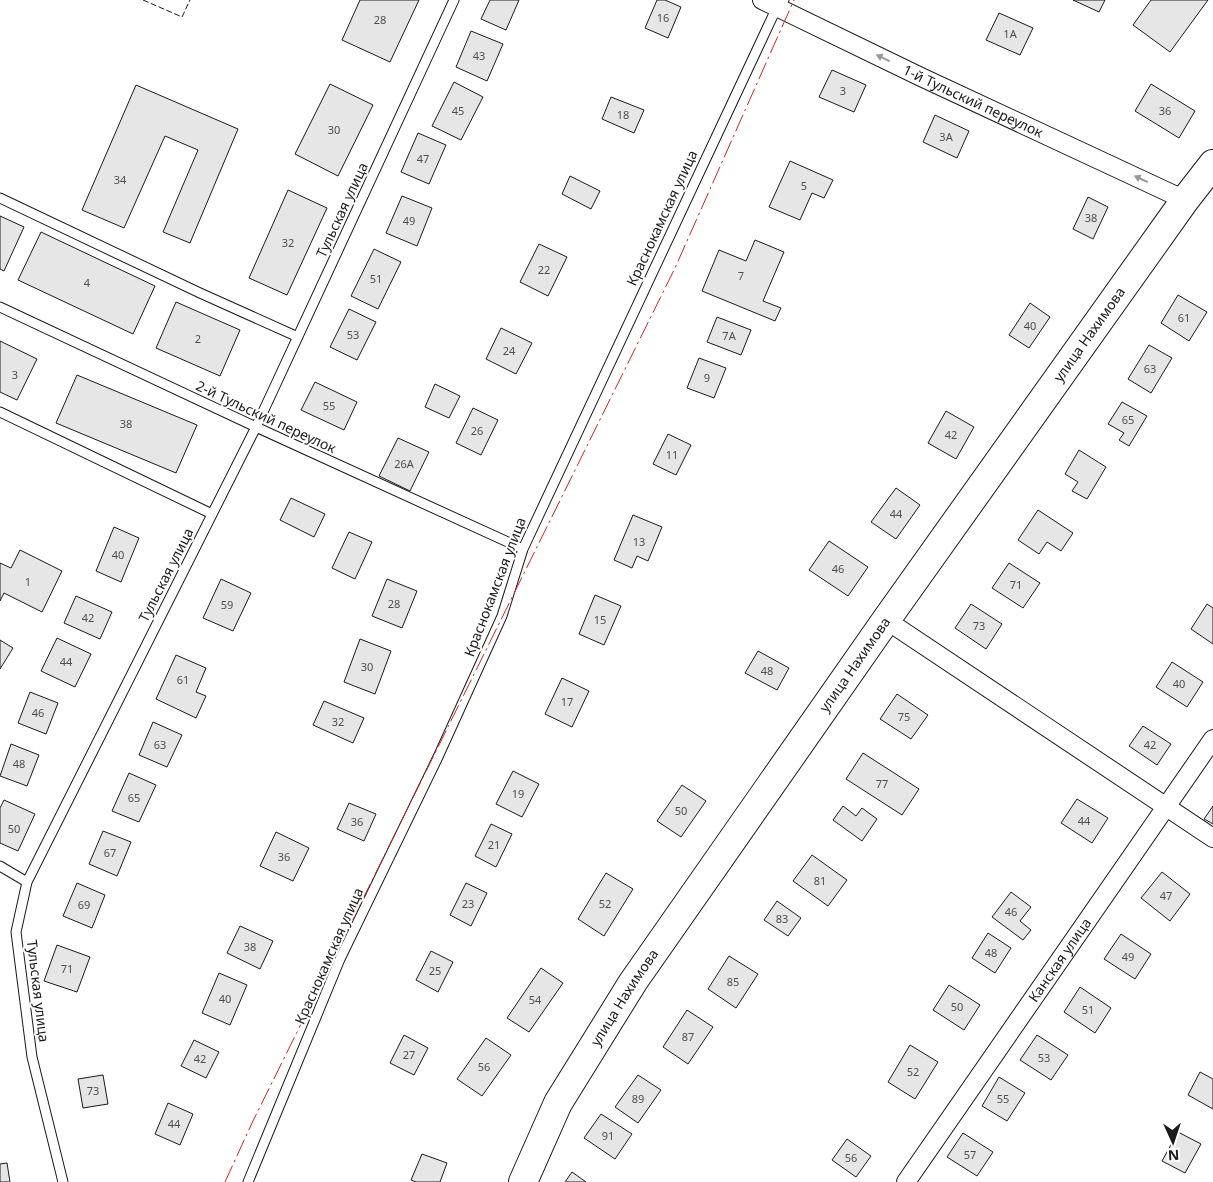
<svg xmlns="http://www.w3.org/2000/svg" width="1213" height="1182" viewBox="0 0 1213 1182" font-family="'Noto Sans',sans-serif">
<style>
.building{fill:#e6e6e6;stroke:#1a1a1a}
.lines{fill:none;stroke-linecap:round;stroke-linejoin:round}
.lane-casing{stroke:#1a1a1a;stroke-width:11}
.street-casing{stroke:#1a1a1a;stroke-width:20}
.primary-casing{stroke:#1a1a1a;stroke-width:30}
.lane{stroke:#fff;stroke-width:9}
.street{stroke:#fff;stroke-width:18}
.primary{stroke:#fff;stroke-width:28}
.fence{stroke:#1a1a1a;stroke-width:1;stroke-dasharray:6 2.5;stroke-linecap:butt}
.power{stroke:#c62828;stroke-width:1;stroke-dasharray:18 4 2.5 4;stroke-linecap:butt}
.oneway{fill:#989898}
.labels{text-anchor:middle;stroke-width:4;stroke-linejoin:round;paint-order:stroke}
.number-label{font-size:11px;fill:#4d4d4d}
.street-label{font-size:14px;fill:#1a1a1a;stroke:#fff}
</style>
<rect width="100%" height="100%" fill="#fff"/>
<path class="building" d="M360,0h59l-29,62 -48,-22z
M490,0h29l-13,30 -25,-11z
M657,0h8l16,7 -13,31 -23,-10z
M1073,0h32l-6,12z
M1151,0h57l-38,52 -37,-27z
M999,13l34,15 -13,27 -34,-15z
M471,31l32,13 -16,37 -31,-14z
M832,70l34,15 -12,27 -35,-15z
M454,82l29,15 -22,43 -29,-14z
M330,84l43,21 -35,71 -43,-22z
M1151,84l44,27 -16,27 -44,-27z
M136,85l102,44 -48,114 -27,-11 35,-82 -33,-14 -41,92 -42,-18z
M611,97l33,13 -10,23 -32,-14z
M935,115l34,16 -12,27 -34,-16z
M418,133l28,12 -17,39 -28,-12z
M790,161l43,19 -9,18 -12,-5 -12,27 -31,-13z
M570,176l30,15 -9,18 -29,-15z
M288,190l39,18 -40,87 -38,-17z
M402,196l30,12 -15,38 -31,-13z
M1088,197l20,10 -15,32 -20,-10z
M0,216l24,11 -20,44 -4,-2z
M41,232l114,54 -22,48 -115,-54z
M755,240l29,12 -21,49 18,7 -6,13 -73,-30 17,-41 27,11z
M539,244l28,13 -19,39 -28,-14z
M374,249l27,13 -23,47 -27,-13z
M1178,295l29,17 -18,29 -28,-18z
M176,302l64,28 -20,46 -64,-28z
M1030,303l20,14 -21,31 -20,-13z
M349,309l27,13 -19,38 -27,-13z
M717,317l34,13 -10,25 -34,-13z
M501,328l31,15 -16,31 -30,-15z
M0,341l37,18 -20,41 -17,-8z
M1149,345l23,13 -21,35 -23,-14z
M699,358l27,10 -12,30 -27,-10z
M77,375l120,50 -21,48 -120,-50z
M315,382l42,20 -13,28 -43,-20z
M435,384l25,12 -11,22 -24,-11z
M1122,402l25,14 -18,30 -10,-6 5,-7 -16,-9z
M473,408l25,12 -17,35 -25,-12z
M946,411l28,16 -18,32 -28,-16z
M668,434l23,11 -15,30 -23,-11z
M398,438l31,14 -19,39 -31,-15z
M1079,450l27,17 -19,32 -15,-8 6,-9 -13,-8z
M896,488l24,17 -24,34 -25,-17z
M291,498l34,16 -11,23 -34,-17z
M1038,510l35,23 -12,18 -14,-9 -8,12 -21,-14z
M633,515l29,12 -14,34 -11,-5 -5,12 -18,-8z
M114,527l25,11 -18,44 -25,-11z
M349,532l23,10 -17,37 -23,-11z
M829,541l39,26 -20,29 -39,-26z
M20,550l42,21 -20,41 -38,-19 -4,8v-38l11,5z
M1009,563l31,20 -17,25 -31,-20z
M221,579l30,14 -18,38 -30,-13z
M387,579l30,12 -15,37 -30,-12z
M595,595l26,11 -17,39 -25,-11z
M76,596l36,16 -12,27 -36,-16z
M971,604l31,20 -16,25 -31,-21z
M1207,604l6,4v36l-22,-15z
M57,638l34,16 -16,33 -34,-16z
M360,639l31,12 -16,43 -31,-12z
M0,640l13,8 -13,21z
M758,651l31,17 -12,22 -32,-17z
M176,655l30,13 -10,24 10,4 -10,22 -40,-19z
M1172,662l31,20 -16,25 -31,-20z
M562,678l27,13 -17,36 -27,-13z
M30,692l28,11 -12,31 -28,-11z
M897,694l31,21 -17,24 -31,-20z
M324,701l40,17 -11,25 -40,-18z
M153,722l29,13 -15,32 -28,-12z
M1143,726l28,18 -14,21 -28,-19z
M11,744l28,11 -12,31 -27,-10z
M863,753l56,36 -17,26 -56,-36z
M513,771l26,13 -17,33 -26,-13z
M129,773l27,12 -17,37 -27,-11z
M682,785l24,16 -25,36 -24,-16z
M1077,799l31,19 -16,25 -31,-20z
M4,800l31,14 -17,37 -18,-8v-35z
M349,803l27,11 -12,27 -27,-12z
M843,806l13,10 6,-8 15,11 -15,22 -29,-21z
M1213,806v18l-9,-5z
M491,824l21,10 -16,33 -21,-11z
M103,831l28,11 -14,34 -28,-12z
M276,832l33,16 -16,33 -33,-15z
M812,855l35,25 -19,26 -35,-25z
M1162,872l28,22 -20,27 -29,-23z
M606,873l27,16 -29,47 -26,-17z
M77,883l28,12 -13,33 -29,-12z
M466,883l21,10 -16,33 -21,-11z
M1011,892l20,15 -11,14 11,9 -8,10 -31,-23z
M777,901l24,17 -13,18 -24,-16z
M240,926l33,15 -13,28 -33,-16z
M988,933l23,15 -16,25 -23,-15z
M1121,934l30,20 -16,25 -31,-20z
M57,945l33,12 -13,35 -33,-11z
M431,951l22,11 -15,30 -22,-12z
M729,956l29,18 -22,34 -28,-19z
M541,968l22,15 -34,49 -22,-14z
M219,973l28,12 -17,40 -28,-12z
M949,985l31,20 -16,25 -31,-20z
M1080,987l31,21 -16,25 -31,-21z
M687,1010l26,17 -25,37 -25,-17z
M404,1035l24,13 -14,27 -24,-12z
M1037,1035l31,20 -17,25 -31,-20z
M486,1038l25,17 -29,41 -25,-17z
M194,1040l25,12 -13,26 -25,-12z
M910,1045l28,17 -23,37 -27,-17z
M1200,1072l13,7v30l-25,-14z
M103,1075l5,29 -25,4 -5,-29z
M638,1075l23,15 -23,33 -23,-16z
M999,1077l26,16 -18,28 -25,-15z
M168,1103l25,11 -13,31 -25,-11z
M601,1114l31,20 -17,25 -31,-21z
M1178,1132l23,12 -16,29 -23,-12z
M963,1133l30,19 -16,24 -30,-19z
M847,1139l24,17 -15,21 -24,-17z
M422,1154l25,9 -7,19h-24l-5,-2z
M7,1163l3,19h-10v-18z
M572,1172l14,10h-21z"/>
<g class="lines">
<g class="lane-casing">
<path id="lane" d="M0,198l200,95 98,44
M0,307l256,120 267,122
M0,412l212,102
M0,866l27,16
M63,1182l-31,-125 -16,-125 11,-50 229,-455 198,-427
M248,1182l92,-223 98,-202 64,-141 21,-67 254,-542 7,-7"/>
</g>
<g class="street-casing">
<g id="street">
<path id="s1" d="M762,0l159,77 264,123"/>
<path d="M886,620l327,218"/>
<path id="s2" d="M906,1182l307,-443"/>
</g>
</g>
<g class="primary-casing">
<g id="primary">
<path id="s3" d="M523,1182l35,-79 75,-121 253,-362 299,-420 28,-36"/>
</g>
</g>
<use href="#lane" class="lane"/>
<use href="#street" class="street"/>
<use href="#primary" class="primary"/>
<path class="fence" d="M143,0l39,17 8,-17"/>
<path class="power" d="M225,1182l27,-59 423,-855 119,-268"/>
</g>
<defs><path id="oneway-solid" d="M-6-.8H1V-3.2L6.5 0L1 3.2V.8H-6Z" transform="scale(1.25)"/></defs>
<g class="oneway">
<use href="#oneway-solid" transform="translate(883 58) rotate(-154)"/>
<use href="#oneway-solid" transform="translate(1141 179) rotate(-155)"/>
</g>
<g class="labels">
<g class="number-label">
<text x="663" y="22">16</text>
<text x="380" y="24">28</text>
<text x="1010" y="38">1А</text>
<text x="479" y="60">43</text>
<text x="843" y="95">3</text>
<text x="458" y="115">45</text>
<text x="1165" y="115">36</text>
<text x="623" y="119">18</text>
<text x="334" y="134">30</text>
<text x="946" y="141">3А</text>
<text x="423" y="163">47</text>
<text x="120" y="184">34</text>
<text x="804" y="190">5</text>
<text x="1091" y="222">38</text>
<text x="409" y="225">49</text>
<text x="288" y="247">32</text>
<text x="544" y="274">22</text>
<text x="741" y="280">7</text>
<text x="376" y="283">51</text>
<text x="87" y="287">4</text>
<text x="1184" y="322">61</text>
<text x="1030" y="330">40</text>
<text x="353" y="339">53</text>
<text x="729" y="340">7А</text>
<text x="198" y="343">2</text>
<text x="509" y="355">24</text>
<text x="1150" y="373">63</text>
<text x="15" y="379">3</text>
<text x="707" y="382">9</text>
<text x="329" y="410">55</text>
<text x="1128" y="424">65</text>
<text x="126" y="428">38</text>
<text x="477" y="435">26</text>
<text x="951" y="439">42</text>
<text x="672" y="459">11</text>
<text x="404" y="468">26А</text>
<text x="896" y="518">44</text>
<text x="639" y="546">13</text>
<text x="118" y="559">40</text>
<text x="838" y="573">46</text>
<text x="28" y="586">1</text>
<text x="1016" y="589">71</text>
<text x="394" y="608">28</text>
<text x="227" y="609">59</text>
<text x="88" y="622">42</text>
<text x="600" y="624">15</text>
<text x="979" y="630">73</text>
<text x="66" y="666">44</text>
<text x="367" y="671">30</text>
<text x="767" y="675">48</text>
<text x="183" y="684">61</text>
<text x="1179" y="688">40</text>
<text x="567" y="706">17</text>
<text x="38" y="717">46</text>
<text x="904" y="721">75</text>
<text x="338" y="726">32</text>
<text x="160" y="749">63</text>
<text x="1150" y="749">42</text>
<text x="19" y="768">48</text>
<text x="882" y="788">77</text>
<text x="518" y="798">19</text>
<text x="134" y="802">65</text>
<text x="681" y="815">50</text>
<text x="1084" y="825">44</text>
<text x="357" y="826">36</text>
<text x="14" y="833">50</text>
<text x="494" y="849">21</text>
<text x="110" y="857">67</text>
<text x="284" y="861">36</text>
<text x="820" y="885">81</text>
<text x="1166" y="900">47</text>
<text x="468" y="908">23</text>
<text x="605" y="908">52</text>
<text x="84" y="909">69</text>
<text x="1011" y="916">46</text>
<text x="782" y="923">83</text>
<text x="250" y="951">38</text>
<text x="991" y="957">48</text>
<text x="1128" y="961">49</text>
<text x="67" y="973">71</text>
<text x="435" y="975">25</text>
<text x="733" y="986">85</text>
<text x="225" y="1003">40</text>
<text x="535" y="1004">54</text>
<text x="957" y="1011">50</text>
<text x="1088" y="1014">51</text>
<text x="688" y="1041">87</text>
<text x="409" y="1059">27</text>
<text x="1044" y="1062">53</text>
<text x="200" y="1063">42</text>
<text x="484" y="1071">56</text>
<text x="913" y="1076">52</text>
<text x="93" y="1095">73</text>
<text x="638" y="1103">89</text>
<text x="1003" y="1103">55</text>
<text x="174" y="1128">44</text>
<text x="608" y="1140">91</text>
<text x="970" y="1159">57</text>
<text x="851" y="1162">56</text>
</g>
<g class="street-label">
<text dy="5" stroke="none"><textPath href="#s1" startOffset="234">1-й Тульский переулок</textPath></text>
<text transform="translate(342 210) rotate(-65)" y="5">Тульская улица</text>
<text transform="translate(662 218) rotate(-65)" y="5">Краснокамская улица</text>
<text dy="5" stroke="none"><textPath href="#s3" startOffset="1021">улица Нахимова</textPath></text>
<text transform="translate(266 417) rotate(25)" y="5">2-й Тульский переулок</text>
<text transform="translate(166 575) rotate(-63)" y="5">Тульская улица</text>
<text transform="translate(495 587) rotate(-69)" y="5">Краснокамская улица</text>
<text dy="5" stroke="none"><textPath href="#s3" startOffset="616">улица Нахимова</textPath></text>
<text transform="translate(329 956) rotate(-66)" y="5">Краснокамская улица</text>
<text dy="5" stroke="none"><textPath href="#s2" startOffset="270">Канская улица</textPath></text>
<text transform="translate(38 991) rotate(83)" y="5">Тульская улица</text>
<text dy="5" stroke="none"><textPath href="#s3" startOffset="211">улица Нахимова</textPath></text>
</g>
</g>
<g transform="translate(1173 1142) rotate(177)" stroke="#ffffff" stroke-width="4" paint-order="stroke">
<path d="M0-4L9 19L0 12L-9 19Z" fill="#1a1a1a"/>
<text y="-8" font-size="14" font-weight="bold" text-anchor="middle" fill="#1a1a1a">N</text>
</g>
</svg>
